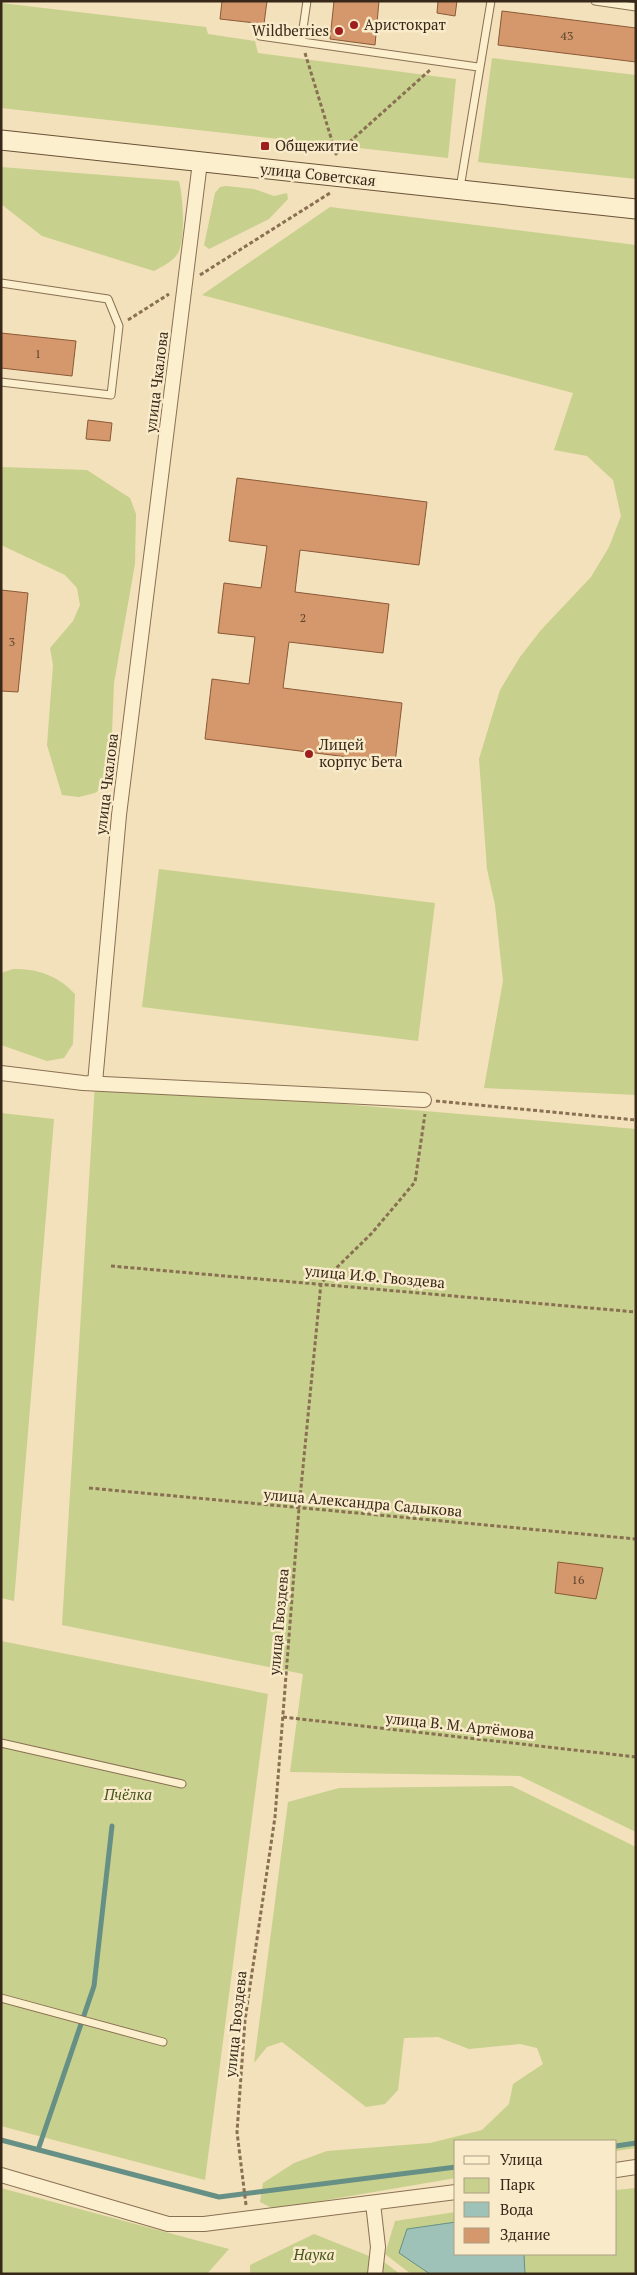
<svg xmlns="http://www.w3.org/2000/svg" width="637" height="2275" viewBox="0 0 637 2275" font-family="'PT Serif',serif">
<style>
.green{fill:#c8d08d}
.water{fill:#9fc2b8;stroke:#669086}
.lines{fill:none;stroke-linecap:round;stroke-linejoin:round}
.stream{stroke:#669086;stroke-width:5}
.building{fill:#d4986c;stroke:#8b5937}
.lane-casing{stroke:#8a7053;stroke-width:9}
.street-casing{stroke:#8a7053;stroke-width:16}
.secondary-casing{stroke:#6b5136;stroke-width:21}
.path{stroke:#8a7053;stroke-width:3;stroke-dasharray:4 2.5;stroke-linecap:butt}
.lane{stroke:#fcefce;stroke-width:7}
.street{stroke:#fcefce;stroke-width:14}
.secondary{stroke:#fcefce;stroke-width:19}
.poi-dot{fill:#9e1d1d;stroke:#f9ebca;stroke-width:2}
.labels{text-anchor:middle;stroke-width:5;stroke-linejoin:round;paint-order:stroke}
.number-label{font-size:12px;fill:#5e442e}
.poi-label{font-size:15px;fill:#372819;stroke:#f9ebca;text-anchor:start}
.street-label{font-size:15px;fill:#372819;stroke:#f9ebca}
.park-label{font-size:15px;font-style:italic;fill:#47561e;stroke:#f9ebca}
</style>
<rect width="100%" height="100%" fill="#f2e1ba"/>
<path class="green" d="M1,3l205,24 2,7 47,7 3,12 198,26 -8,79 -447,-50z
M492,58l144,17v104l-158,-17z
M1,167l178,14c4,16 6,51 1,67 -3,12 -17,18 -26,23l-112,-35 -41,-32z
M226,186l28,3 20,7 13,-3 1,6 -19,20 -60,30 -5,-4 11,-52 5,-6z
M330,207l306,38v850l-152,-7 19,-107 -8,-76 -8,-36 -8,-110 21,-69 20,-33 21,-27 50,-53 18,-30 12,-31 -8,-36 -26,-24 -33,-6 19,-57 -371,-98z
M1,467l86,3 43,28 6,16 -1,50 -21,119 -2,50 4,34 -7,15 -14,11 -16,4 -17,-2 -15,-50 6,-80 -3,-17 23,-27 7,-16 -3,-17 -12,-13 -64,-30z
M159,869l276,34 -17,138 -276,-34z
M13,969c24,-1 46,7 62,25l-2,50 -9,14 -17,3 -46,-16v-72z
M95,1083l541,46v703l-116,-56 -230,-4 13,-98 -241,-49z
M1,1113l53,6 -40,482 -13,-3z
M1,1641l267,53 -63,486 -204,-54z
M512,1786l124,61v301l-20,3v-10h-160v37l-182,31 -14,-7 3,-19 31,-20 33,-12 103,-8 52,-13 27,-26 4,-20 30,-20 -6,-16 -17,-4 -51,5 -31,-12 -34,1 -6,52 -13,14 -19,3 -84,-65 -15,5 -13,16 34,-261 51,-14z
M1,2188l228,61 -22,25h-206z
M636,2188v86h-225l-26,-20 10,-33 61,-9v42h160v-64z
M314,2234l70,28 16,12h-150v-9z"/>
<path class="water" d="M456,2222v32h68l1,20h-95l-31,-21 8,-24z"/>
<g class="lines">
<path class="stream" d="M1,2140l218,57 237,-30
M616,2146l20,-3
M38,2150l56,-164 18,-160"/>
</g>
<path class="building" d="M222,1h45l-3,23 -44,-5z
M334,1h45l-4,44 -45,-6z
M438,1h19l-2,15 -18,-3z
M502,11l134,17v34l-138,-17z
M1,333l75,8 -4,35 -71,-8z
M88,420l24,3 -2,18 -24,-2z
M237,478l190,24 -8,63 -119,-15 -5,42 94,12 -6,49 -94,-11 -6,46 119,15 -7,60 -190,-24 7,-60 37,5 6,-47 -37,-4 6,-50 37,5 6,-42 -38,-5z
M1,590l27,3 -10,99 -17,-1z
M558,1562l45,6 -7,31 -41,-6z"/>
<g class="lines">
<g class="lane-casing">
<path id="lane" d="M595,1l41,6
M260,36l218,31
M301,42l6,-41
M460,188l31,-187
M1,283l107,16 11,27 -8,69 -110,-13
M1,1743l181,41
M1,1998l162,44"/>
</g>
<g class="street-casing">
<path id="street" d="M1,1073l82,10 341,17
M95,1083l24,-268 81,-653
M616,2170l20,-3
M1,2175l167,49h36l252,-32
M373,2203l5,44 -3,27"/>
</g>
<g class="secondary-casing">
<path id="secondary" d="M1,140l635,69"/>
</g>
<path class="path" d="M305,53l31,101 94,-84
M200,275l130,-82
M128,320l41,-26
M436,1101l200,19
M111,1266l525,46
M89,1488l547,51
M283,1717l353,40
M246,2205l-9,-73 8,-112 30,-203 24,-309 22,-225 51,-50 43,-51 10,-68"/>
<use href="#lane" class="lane"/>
<use href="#street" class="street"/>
<use href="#secondary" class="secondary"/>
</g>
<g class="poi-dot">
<circle cx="354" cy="25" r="5"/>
<circle cx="339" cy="31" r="5"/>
<rect x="260" y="141" width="10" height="10" rx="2.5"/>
<circle cx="309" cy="754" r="5"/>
</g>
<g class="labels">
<g class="number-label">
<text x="567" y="40">43</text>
<text x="38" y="358">1</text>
<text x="303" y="622">2</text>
<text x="12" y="646">3</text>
<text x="578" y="1584">16</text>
</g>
<g class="poi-label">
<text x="364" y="30">Аристократ</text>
<text x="329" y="36" text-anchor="end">Wildberries</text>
<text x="275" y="151">Общежитие</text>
<text x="319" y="750">Лицей<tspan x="319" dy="17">корпус Бета</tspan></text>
</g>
<g class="street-label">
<text transform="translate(318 175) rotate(6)" y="5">улица Советская</text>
<text transform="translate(157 382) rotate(-83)" y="5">улица Чкалова</text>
<text transform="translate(107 784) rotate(-83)" y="5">улица Чкалова</text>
<text transform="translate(375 1277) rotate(5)" y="5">улица И.Ф. Гвоздева</text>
<text transform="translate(363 1503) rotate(5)" y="5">улица Александра Садыкова</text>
<text transform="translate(279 1622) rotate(-85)" y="5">улица Гвоздева</text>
<text transform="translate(460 1726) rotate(6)" y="5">улица В. М. Артёмова</text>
<text transform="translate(236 2024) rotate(-84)" y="5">улица Гвоздева</text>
</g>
<g class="park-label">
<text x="128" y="1800">Пчёлка</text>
<text x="314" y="2260">Наука</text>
</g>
</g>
<rect width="637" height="2275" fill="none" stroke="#372819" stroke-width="5"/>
<rect x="454" y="2140" width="162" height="115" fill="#f9ebca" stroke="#ab9d83"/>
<rect x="464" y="2156" width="25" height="8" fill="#fcefce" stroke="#ab9d83"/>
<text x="500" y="2165" font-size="15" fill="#372819">Улица</text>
<rect x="464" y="2178" width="25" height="15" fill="#c8d08d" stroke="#ab9d83"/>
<text x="500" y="2190" font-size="15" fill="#372819">Парк</text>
<rect x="464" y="2202" width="25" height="15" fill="#9fc2b8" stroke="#ab9d83"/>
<text x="500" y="2215" font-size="15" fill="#372819">Вода</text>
<rect x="464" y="2228" width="25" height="15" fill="#d4986c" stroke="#ab9d83"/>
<text x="500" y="2240" font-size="15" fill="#372819">Здание</text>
</svg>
